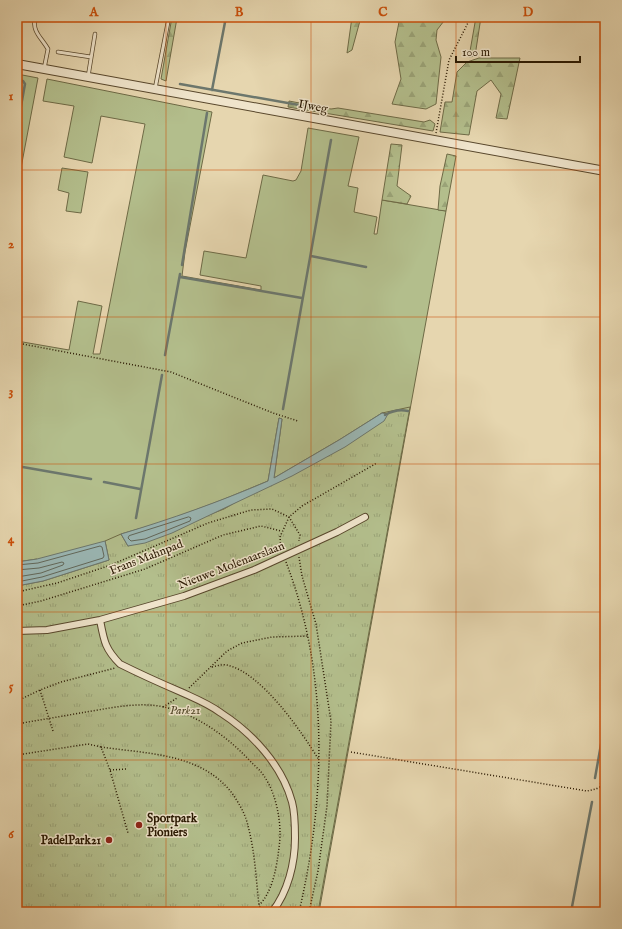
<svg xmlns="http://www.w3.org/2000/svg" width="622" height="929" viewBox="0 0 622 929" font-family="'IM FELL English',serif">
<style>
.grass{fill:#b3be8c;stroke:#6e6a46;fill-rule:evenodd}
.forest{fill:url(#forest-firs);stroke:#6e6a46}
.park{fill:url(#park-tufts);stroke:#6e6a46}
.water{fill:#9ab7b5;stroke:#6c776d}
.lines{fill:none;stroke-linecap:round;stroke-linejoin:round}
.shore{stroke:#61675a;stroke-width:1}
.stream{stroke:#6c776d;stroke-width:2.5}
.service-casing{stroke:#58472c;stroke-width:4.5}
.minor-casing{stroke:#58472c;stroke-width:8}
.tertiary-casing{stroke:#58472c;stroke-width:10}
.path{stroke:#281700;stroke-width:1.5;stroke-dasharray:1 2;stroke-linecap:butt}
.service{stroke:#efe4cb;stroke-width:3}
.minor{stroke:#efe4cb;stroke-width:6}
.tertiary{stroke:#efe4cb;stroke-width:8}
.grid{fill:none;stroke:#cb4f0a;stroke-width:1;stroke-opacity:0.55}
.poi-dot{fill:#8f2418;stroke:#efe4cb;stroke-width:1.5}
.labels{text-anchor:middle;stroke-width:3;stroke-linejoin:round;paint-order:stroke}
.street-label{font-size:12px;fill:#281700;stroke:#efe4cb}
.park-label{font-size:12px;font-style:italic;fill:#52492a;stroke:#efe4cb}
.poi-label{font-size:12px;font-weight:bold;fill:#281700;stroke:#efe4cb;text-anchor:start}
.neatline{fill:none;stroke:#cb4f0a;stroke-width:1.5}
.grid-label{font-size:13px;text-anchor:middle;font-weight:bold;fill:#cb4f0a}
</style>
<defs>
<pattern id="forest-firs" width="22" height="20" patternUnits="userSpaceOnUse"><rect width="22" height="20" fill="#b3be8c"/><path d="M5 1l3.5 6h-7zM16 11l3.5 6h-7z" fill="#9aa377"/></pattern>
<pattern id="park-tufts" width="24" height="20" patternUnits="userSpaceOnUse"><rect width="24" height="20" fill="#b3be8c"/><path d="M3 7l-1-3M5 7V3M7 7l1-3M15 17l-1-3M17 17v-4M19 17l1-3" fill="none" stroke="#9aa377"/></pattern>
</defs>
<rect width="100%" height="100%" fill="#e6d6af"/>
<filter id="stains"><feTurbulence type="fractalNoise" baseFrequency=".005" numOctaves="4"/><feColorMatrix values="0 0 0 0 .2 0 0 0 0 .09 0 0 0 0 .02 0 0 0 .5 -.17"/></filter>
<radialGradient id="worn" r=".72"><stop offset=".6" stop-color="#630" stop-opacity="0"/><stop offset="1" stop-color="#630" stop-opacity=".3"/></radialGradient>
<path class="grass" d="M17,74l21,4 -21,111z
M47,79l165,33 -27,140 -3,24 79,14v-4l-61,-11 4,-24 42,7 17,-83 30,6 3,-1 5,-9 7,-43 51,9 -11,49 10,2 -4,24 23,5 -3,17h3l5,-34 64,11 -127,701h-18l-156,-346 -128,20 26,-5 -6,-22 -20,3v-221l52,9 9,-49 24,5 -9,48h7l45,-230 -44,-8 -9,47 -28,-6 10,-51 -31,-5zM382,413l-90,63 -164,70 -7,-12 42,-12 59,-22 46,-19 11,-63 3,1 -8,59 65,-38z
M62,168l26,4 -7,41 -15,-2 3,-18 -11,-3z"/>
<path class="forest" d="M172,17l5,1 -11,63 -5,-2z
M352,17h9l-9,33 -5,3z
M400,17h47l-10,13 -1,10 5,17 -5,47 -10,5 -34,-5 9,-25 -6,-37z
M476,17h5l-6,39 -6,1z
M479,58h41l-13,61 -11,-1 5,-24 -10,-14 -14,11 -8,44 -29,-3 5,-30h7l5,-30 10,-10z
M289,101l42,8 7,-1 86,14 6,-2 5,4 -2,7 -145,-24z
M391,144l11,1 -5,41 14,10 -4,8 -25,-4z
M447,154l9,2 -10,55 -8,-1 2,-24z"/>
<path class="park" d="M410,407l-92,505h-301v-326l26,-5 66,-21 -4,-19 16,-7 7,12 96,-37 164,-95 -6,-1z"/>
<path class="water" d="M382,413l6,1 -4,7 -39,26 -53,29 -120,57 -27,10 -17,3 -7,-12c50,-15 98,-32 147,-53l11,-63 3,1 -8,59 65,-38z
M105,541l4,19 -66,21 -26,5v-24l20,-3z"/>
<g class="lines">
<path class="shore" d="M189,517l2,1 -1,3 -45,18 -14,2 -3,-3 1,-2z
M17,565l21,-2 62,-17 2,1 2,9 -1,2 -61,19 -25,5
M17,570l22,-2 23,-6 2,1 -1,2 -22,8 -24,4"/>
<path class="stream" d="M17,80l6,1 2,3 -8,44
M180,84l136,24
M212,90l14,-73
M311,256l55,11
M182,265l25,-152
M180,277l122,21
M165,355l15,-81
M283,409l48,-269
M385,415c7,-4 15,-6 23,-4
M17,466l74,13
M104,482l36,7
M136,518l26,-143
M595,778l10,-56
M571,912l21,-110"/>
<g class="service-casing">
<path id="service" d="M35,17c-3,15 6,20 13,32l-4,20
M58,52l33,5
M88,77l7,-43
M155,89l14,-72"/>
</g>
<g class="minor-casing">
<path id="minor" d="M100,620c4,21 5,29 20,44 20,10 40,19 61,28 13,6 28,12 40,21 31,20 61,52 71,89 3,11 3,23 3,36 0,25 -7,54 -23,74
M17,631l30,-1 53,-10 84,-24 70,-26 83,-38 28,-15"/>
</g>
<g class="tertiary-casing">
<path id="tertiary" d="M17,64l588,107"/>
</g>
<path class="path" d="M436,133l13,-73 22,-43
M17,343l154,29 102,41 25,8
M281,549l-1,-12 9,-20 13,-11 75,-43
M299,557l3,19 14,48 15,97 -4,85 -9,65 -9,41
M286,562c43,112 40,235 13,350
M17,592l40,-9 54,-18 97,-42 43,-13 21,-1 17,8 11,18 -1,6
M17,606l24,-5 104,-32 78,-34 38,-9 20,5
M212,667c5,-1 10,-3 15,-2 35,8 74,66 92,95
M189,688l38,-37 15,-8 30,-6 36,-1
M40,690l13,41
M17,701l23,-11 21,-8 54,-14
M163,707l14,-9
M17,724c21,-4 42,-7 63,-11 26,-4 57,-12 84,-6 34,8 64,30 88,56 4,4 9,8 12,13 11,16 16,39 16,58 0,7 -1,14 -2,21 -2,16 -7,39 -19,50
M101,747c47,7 103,6 133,49 6,9 12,20 14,30 7,26 8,53 11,79l3,7
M351,752l236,39 9,-2 4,-2 5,7
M17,755l71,-11 13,3 9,23 18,63
M110,770l17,-1
M600,787l5,-30"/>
<use href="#service" class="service"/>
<use href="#minor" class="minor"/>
<use href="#tertiary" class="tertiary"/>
</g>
<path class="grid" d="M166,17v895M311,17v895M456,17v895M17,170h588M17,317h588M17,464h588M17,612h588M17,760h588"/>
<g class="poi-dot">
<circle cx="139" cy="825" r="4"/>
<circle cx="109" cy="840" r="4"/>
</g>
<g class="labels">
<g class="street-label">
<text transform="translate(313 106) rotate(10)" y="4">IJweg</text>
<text transform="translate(146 557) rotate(-21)" y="4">Frans Mahnpad</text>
<text transform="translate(231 565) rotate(-21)" y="4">Nieuwe Molenaarslaan</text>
</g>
<g class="park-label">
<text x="185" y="714">Park21</text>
</g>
<g class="poi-label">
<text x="147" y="822">Sportpark<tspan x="147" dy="14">Pioniers</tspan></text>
<text x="101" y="844" text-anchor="end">PadelPark21</text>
</g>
</g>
<rect width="622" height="929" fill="none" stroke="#e6d6af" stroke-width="44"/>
<path d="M456 56v6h124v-6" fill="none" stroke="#281700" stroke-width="2"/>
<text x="462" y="56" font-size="12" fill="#281700" stroke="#efe4cb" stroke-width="3" paint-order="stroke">100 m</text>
<rect x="22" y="22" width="578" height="885" class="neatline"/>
<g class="grid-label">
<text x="94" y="16">A</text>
<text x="239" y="16">B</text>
<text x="383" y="16">C</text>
<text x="528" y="16">D</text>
<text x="11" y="100">1</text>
<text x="11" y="248">2</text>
<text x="11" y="395">3</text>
<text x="11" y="543">4</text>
<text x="11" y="690">5</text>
<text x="11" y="838">6</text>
</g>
<rect width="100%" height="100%" filter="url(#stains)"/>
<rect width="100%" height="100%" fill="url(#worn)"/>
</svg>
